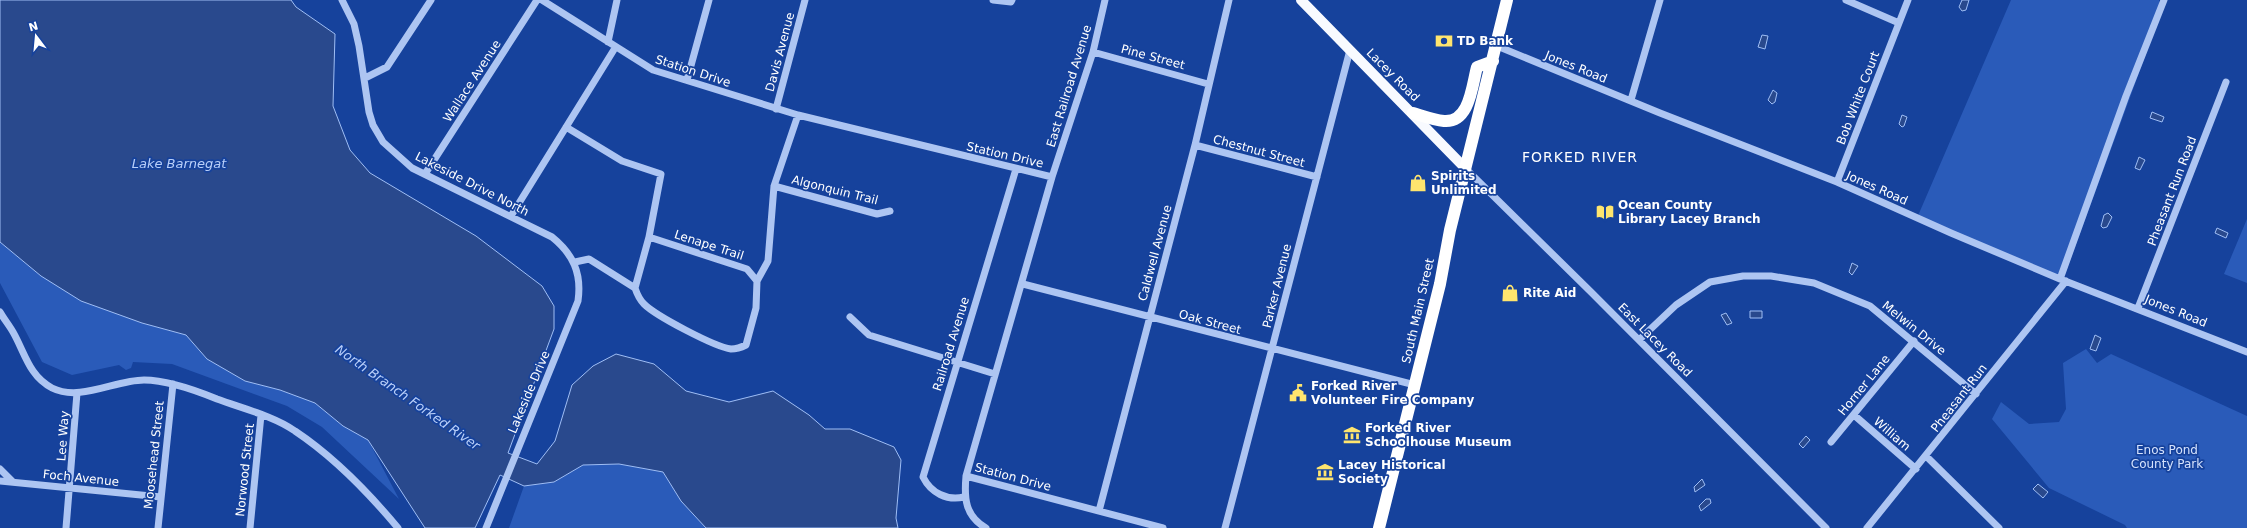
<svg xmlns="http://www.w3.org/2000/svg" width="2247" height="528" viewBox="0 0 2247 528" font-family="'DejaVu Sans',sans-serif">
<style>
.green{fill:#2a5bb9}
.water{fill:#29498d;stroke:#9fbef5}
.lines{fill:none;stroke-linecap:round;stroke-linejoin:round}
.minor{stroke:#adc5f2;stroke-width:7}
.major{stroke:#f8faff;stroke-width:10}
.highway{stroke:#fff;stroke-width:12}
.labels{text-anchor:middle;stroke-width:3.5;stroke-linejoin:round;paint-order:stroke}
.poi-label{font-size:12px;font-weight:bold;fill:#fff;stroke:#16429c;text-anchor:start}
.street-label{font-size:12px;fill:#fff;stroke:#16429c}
.park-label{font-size:12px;fill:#d5e2fd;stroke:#16429c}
.water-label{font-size:13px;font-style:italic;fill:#b9cff9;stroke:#16429c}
.quarter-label{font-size:14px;letter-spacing:1px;fill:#fff;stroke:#16429c}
</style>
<rect width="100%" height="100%" fill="#16429c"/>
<path class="green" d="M2011,0h148l2,13 -98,267 -146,-62z
M2247,219v64l-23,-9z
M0,242l41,34 101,47 44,12 21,24 38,22 35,9 35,13 28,23 25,14 31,59 -77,-72 -35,-21 -115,-42 -39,-2 -2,6 -5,2 -7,-5 -47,10 -30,-13 -42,-79z
M2086,349l11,14 14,-9 136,62v112h-120l-2,-3 -76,-37 -57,-69 9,-17 28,22 30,-2 7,-13 -3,-46z
M619,464l44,8 18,29 25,27h-197l15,-42 30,-4 29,-17z"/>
<path class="water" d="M0,0h291l5,7 39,27 -2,72 17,44 20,23 106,63 66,50 12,20v23l-46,124 29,11 18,-23 17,-56 21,-19 23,-12 38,10 32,27 43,11 44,-11 36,24 16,14h25l44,18 7,13 -5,58 2,10h-192l-25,-27 -18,-29 -44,-8 -36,1 -29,17 -30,4 -24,-11 -25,53h-50l-57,-88 -25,-14 -28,-23 -35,-13 -35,-9 -38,-22 -21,-24 -44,-12 -61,-22 -40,-25 -41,-34z
M1962,0h7l-3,10 -4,1 -3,-4z
M1762,35l6,1 -3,13 -7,-2z
M1773,90l4,3 -2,9 -3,2 -4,-4z
M2152,112l12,5 -2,5 -12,-4z
M1902,115l5,2 -3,9 -2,1 -3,-3z
M2139,157l6,3 -5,10 -5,-2z
M2108,213l4,4 -5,10 -4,1 -2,-2 3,-11z
M2217,228l11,5 -2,5 -11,-5z
M1852,263l6,3 -6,9 -3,-3z
M1750,311h12v7h-12z
M1726,313l6,10 -5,2 -6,-10z
M2095,335l6,3 -5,13 -6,-2z
M1806,436l4,4 -7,8 -4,-4z
M1702,479l3,6 -10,7 -1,-5z
M2038,484l10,8 -5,6 -10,-9z
M1706,499h4l1,4 -10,8 -2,-5z"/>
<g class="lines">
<path class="minor" d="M342,0l12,24 5,22 10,66 4,13 10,17 29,26 140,69c21,17 30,36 26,64l-92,227
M542,0l111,70 145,45 254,62
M993,0l18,2 1,-2
M1846,0l53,23
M608,42l9,-42
M1497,46l163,67 177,69 114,51 109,46 187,73
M1093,52l115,32
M365,78l22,-11 44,-67
M687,80l22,-80
M1631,100l29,-100
M776,109l29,-109
M566,127l56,34 39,13 -12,63 -14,51
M1195,145l122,32
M1466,169l125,123 235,236
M425,174l112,-174
M1837,182l71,-182
M774,186l103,28 13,-3
M511,216l104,-168
M649,237l98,32 10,12
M575,262l14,-3 46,29c2,6 4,11 9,16 12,12 71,43 87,45 5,0 11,-2 15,-4l10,-37 1,-27 11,-20 6,-75 24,-71
M2060,279l66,-183 38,-96
M1023,284l392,101
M2138,308l88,-226
M0,312c4,7 9,13 13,20 12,21 16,44 39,56 28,14 63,-8 92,-8 24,0 51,10 73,19 24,9 57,17 78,32 39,26 73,61 103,97
M850,317l19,18 126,39
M1639,340l37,-35 34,-23 33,-6h28l43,7 56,23 106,88
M1854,415l62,54
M1831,442l83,-101
M1926,456l73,72
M0,469l13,13
M966,476l197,52
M0,481l161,16
M964,497c-17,4 -33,-4 -41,-20l93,-308
M1099,511l96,-366 34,-145
M66,528l11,-135
M158,528l15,-144
M250,528l11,-113
M986,528c-21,-12 -22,-30 -20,-52l86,-299 41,-125 12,-52
M1225,528l125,-478
M1867,528l199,-247"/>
<path class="major" d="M1301,0l165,169"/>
<path class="highway" d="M1413,113c10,3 21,7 31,8 26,2 28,-36 33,-54l16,-6
M1379,528l61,-244 10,-54 57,-230"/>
</g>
<defs>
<g id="bank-bare" transform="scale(1.38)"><path d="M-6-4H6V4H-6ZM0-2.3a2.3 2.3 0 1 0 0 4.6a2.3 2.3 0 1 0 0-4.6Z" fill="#ffe56e" stroke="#16429c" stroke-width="2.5" paint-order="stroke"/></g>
<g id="shop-bare" transform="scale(1.38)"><path d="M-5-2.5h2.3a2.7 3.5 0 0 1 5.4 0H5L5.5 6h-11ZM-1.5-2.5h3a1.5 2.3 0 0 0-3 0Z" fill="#ffe56e" stroke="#16429c" stroke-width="2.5" paint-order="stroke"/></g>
<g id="library-bare" transform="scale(1.38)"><path d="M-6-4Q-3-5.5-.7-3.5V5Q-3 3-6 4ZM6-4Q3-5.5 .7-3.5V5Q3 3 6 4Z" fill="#ffe56e" stroke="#16429c" stroke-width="2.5" paint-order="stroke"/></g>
<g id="civic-bare" transform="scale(1.38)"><path d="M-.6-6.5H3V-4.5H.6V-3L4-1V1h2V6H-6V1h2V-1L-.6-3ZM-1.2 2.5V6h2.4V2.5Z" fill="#ffe56e" stroke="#16429c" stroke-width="2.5" paint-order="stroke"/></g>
<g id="museum-bare" transform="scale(1.38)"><path d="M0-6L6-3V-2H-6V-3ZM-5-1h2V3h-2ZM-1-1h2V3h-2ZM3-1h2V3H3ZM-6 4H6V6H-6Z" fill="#ffe56e" stroke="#16429c" stroke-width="2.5" paint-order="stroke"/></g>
</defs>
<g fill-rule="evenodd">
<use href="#bank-bare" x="1444" y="41"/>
<use href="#shop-bare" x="1418" y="183"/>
<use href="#library-bare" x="1605" y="212"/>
<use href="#shop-bare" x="1510" y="293"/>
<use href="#civic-bare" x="1298" y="393"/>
<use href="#museum-bare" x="1352" y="435"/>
<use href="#museum-bare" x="1325" y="472"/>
</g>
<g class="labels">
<g class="poi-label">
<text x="1457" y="45">TD Bank</text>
<text x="1431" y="180">Spirits<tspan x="1431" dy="14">Unlimited</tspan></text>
<text x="1618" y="209">Ocean County<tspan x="1618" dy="14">Library Lacey Branch</tspan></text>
<text x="1523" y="297">Rite Aid</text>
<text x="1311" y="390">Forked River<tspan x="1311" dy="14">Volunteer Fire Company</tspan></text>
<text x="1365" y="432">Forked River<tspan x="1365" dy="14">Schoolhouse Museum</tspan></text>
<text x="1338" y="469">Lacey Historical<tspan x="1338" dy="14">Society</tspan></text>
</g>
<g class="street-label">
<text transform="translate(780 52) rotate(-75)" y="4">Davis Avenue</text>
<text transform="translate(1153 57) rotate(15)" y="4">Pine Street</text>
<text transform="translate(1576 67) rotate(22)" y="4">Jones Road</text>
<text transform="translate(693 71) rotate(18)" y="4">Station Drive</text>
<text transform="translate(1393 75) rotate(45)" y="4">Lacey Road</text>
<text transform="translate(472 81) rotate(-57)" y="4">Wallace Avenue</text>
<text transform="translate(1069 86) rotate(-73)" y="4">East Railroad Avenue</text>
<text transform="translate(1858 98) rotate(-69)" y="4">Bob White Court</text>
<text transform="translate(1259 151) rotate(15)" y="4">Chestnut Street</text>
<text transform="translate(1005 155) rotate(13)" y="4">Station Drive</text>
<text transform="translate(472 184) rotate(27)" y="4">Lakeside Drive North</text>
<text transform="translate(1877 188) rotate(24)" y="4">Jones Road</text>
<text transform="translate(835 190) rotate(14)" y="4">Algonquin Trail</text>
<text transform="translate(2172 191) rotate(-69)" y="4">Pheasant Run Road</text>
<text transform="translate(709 245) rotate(18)" y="4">Lenape Trail</text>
<text transform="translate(1155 253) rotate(-75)" y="4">Caldwell Avenue</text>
<text transform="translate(1277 286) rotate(-76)" y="4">Parker Avenue</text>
<text transform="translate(1418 311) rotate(-77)" y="4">South Main Street</text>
<text transform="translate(2176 311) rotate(22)" y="4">Jones Road</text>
<text transform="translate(1210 322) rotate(15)" y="4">Oak Street</text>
<text transform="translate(1914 328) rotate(39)" y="4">Melwin Drive</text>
<text transform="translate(1655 340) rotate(45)" y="4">East Lacey Road</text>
<text transform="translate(951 344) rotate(-73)" y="4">Railroad Avenue</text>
<text transform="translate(1864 385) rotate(-51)" y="4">Horner Lane</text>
<text transform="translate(529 392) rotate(-67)" y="4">Lakeside Drive</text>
<text transform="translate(1959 398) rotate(-52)" y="4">Pheasant Run</text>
<text transform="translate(1892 434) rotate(41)" y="4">William</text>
<text transform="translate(63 436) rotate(-86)" y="4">Lee Way</text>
<text transform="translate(154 455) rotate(-84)" y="4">Moosehead Street</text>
<text transform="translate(245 470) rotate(-84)" y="4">Norwood Street</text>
<text transform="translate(1013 477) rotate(15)" y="4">Station Drive</text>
<text transform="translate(81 478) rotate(6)" y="4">Foch Avenue</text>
</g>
<g class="park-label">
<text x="2167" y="454">Enos Pond<tspan x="2167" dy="14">County Park</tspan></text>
</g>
<g class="water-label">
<text x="179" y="168">Lake Barnegat</text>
<text transform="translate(408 397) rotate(35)" y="5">North Branch Forked River</text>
</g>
<g class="quarter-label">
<text x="1580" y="162">FORKED RIVER</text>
</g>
</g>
<g transform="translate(36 36) rotate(344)" stroke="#16429c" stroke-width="3" paint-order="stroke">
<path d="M0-3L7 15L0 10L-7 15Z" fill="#ffffff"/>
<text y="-6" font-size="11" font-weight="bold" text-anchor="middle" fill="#ffffff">N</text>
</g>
</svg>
